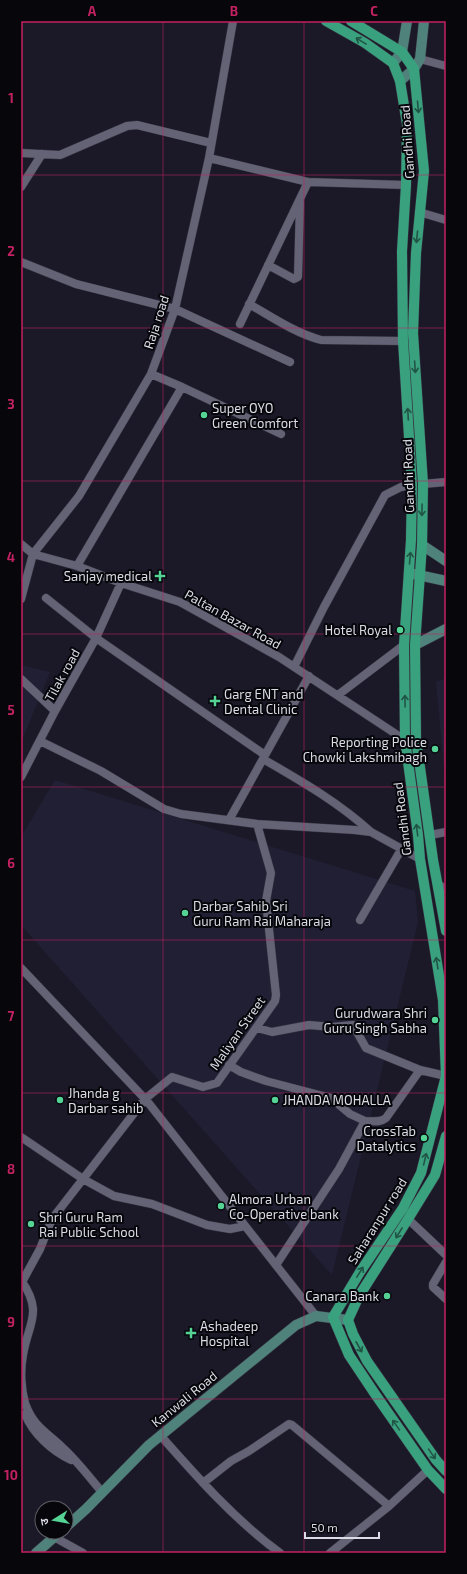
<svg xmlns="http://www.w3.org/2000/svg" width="467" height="1574" viewBox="0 0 467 1574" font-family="'Exo 2','Noto Sans Devanagari',sans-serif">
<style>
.built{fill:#211f34}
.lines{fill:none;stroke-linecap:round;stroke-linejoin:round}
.street-casing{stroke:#353440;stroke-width:9}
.secondary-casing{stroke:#353440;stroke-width:11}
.primary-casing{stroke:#353440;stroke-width:11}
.street{stroke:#646375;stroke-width:8}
.secondary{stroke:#4f827a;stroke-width:10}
.primary{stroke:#3aa17f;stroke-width:10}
.oneway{stroke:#205445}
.grid{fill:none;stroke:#c32262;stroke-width:1;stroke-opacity:0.55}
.poi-dot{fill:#54d395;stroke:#06060b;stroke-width:1.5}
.labels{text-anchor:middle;stroke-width:4;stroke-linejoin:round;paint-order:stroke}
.street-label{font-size:13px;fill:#dcdce7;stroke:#06060b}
.poi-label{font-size:13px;fill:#dcdce7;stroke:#06060b;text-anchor:start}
.neatline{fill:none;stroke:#c32262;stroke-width:1.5}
.grid-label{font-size:13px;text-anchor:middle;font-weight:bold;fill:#c32262}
</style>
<rect width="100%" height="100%" fill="#1b1928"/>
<path class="built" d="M21,665l29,7 -29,71z
M446,678v111l-10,-107z
M55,780l360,111 3,31 -86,353 -311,-350v-88z"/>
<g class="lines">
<g class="street-casing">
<path id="street" d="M420,59l26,7
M21,153l39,2 67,-29 10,-1 74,18
M209,158l99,24 98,3
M21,187l21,-33
M419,212l27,8
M21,262l55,22 99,25 115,53
M268,265l26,14 4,-2 2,-75
M249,304c23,13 46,29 72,36l82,1
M240,324l68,-142
M151,374l31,13 99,47
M423,484l23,-2
M21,544l12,10 44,12 44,17 59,19 99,55 126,83
M77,566l105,-179
M46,598l50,40 169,117
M21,599l12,-45 46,-58 72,-122 24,-65 34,-151 24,-137
M294,667l30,-60 61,-112 16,-8 11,-2
M21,679l34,32
M338,695l66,-50
M40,741l61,30 63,38 17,5 76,10
M263,759c38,22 75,43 108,73
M21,777l34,-66 41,-73 25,-55
M229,820l80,-144
M430,835l16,-3
M437,883l9,7
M360,920l42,-72
M21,968l126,133 169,215
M257,1028l15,4 37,-7 23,2 21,-2 13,23 54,22
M229,1065l12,7 25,9 65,17 19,16 15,7
M21,1137l62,42 31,17 38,8 55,21 23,4 15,-3
M408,1219l38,36
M446,1262l-13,22v3l13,12
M276,1265l63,-96 26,-48c7,0 15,2 21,-3l34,-48 26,6
M21,1280c23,33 7,43 2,75 -3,15 -2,34 2,48 9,25 22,29 39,46 14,13 26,29 38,43
M21,1281l1,1 18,-33 12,-30 93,-120 27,-22 31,10 14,-4 58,-82 1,-6 -10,-94 5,-28 -14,-49 98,6 16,2 49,27
M25,1414c8,20 27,37 46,46
M160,1435c37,42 75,85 120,118
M203,1483l28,-22 18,-10 40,-27 3,1 97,81
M54,1537l29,16
M330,1553l59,-47 39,-36"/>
</g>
<g class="secondary-casing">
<path id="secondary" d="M393,63l9,-11 5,-31
M400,81l14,-12 6,-10 4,-38
M422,545l24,16
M409,573l37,8
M415,645l31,-16
M66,1527l20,-18 63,-64 147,-120 20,-9 32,4
M36,1553l24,-21"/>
</g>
<g class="primary-casing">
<path id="primary" d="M326,21l39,22 28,20 7,18 7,43 -1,61 -4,66 1,90 9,144 -1,55 -7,105 1,95 13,95 2,24 23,141 3,76 -25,97 -18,35 -43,64 -27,45 16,38 26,39 53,76 18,19
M351,21l51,31 12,17 10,102 -8,82 -3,80 10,151 -1,61 -7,100 1,94 17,121 13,71
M446,1136l-11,39 -27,44 -49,77 -11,24 5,14 14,27 69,99 10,11"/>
</g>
<use href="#street" class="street"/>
<use href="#secondary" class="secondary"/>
<use href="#primary" class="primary"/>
</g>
<defs><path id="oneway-shaft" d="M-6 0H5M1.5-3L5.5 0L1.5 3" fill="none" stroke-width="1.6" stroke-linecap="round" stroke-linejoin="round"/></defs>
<g class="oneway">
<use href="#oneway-shaft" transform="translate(361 41) rotate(-149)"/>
<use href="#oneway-shaft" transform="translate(418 107) rotate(85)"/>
<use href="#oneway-shaft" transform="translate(417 237) rotate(95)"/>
<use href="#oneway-shaft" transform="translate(415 367) rotate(86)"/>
<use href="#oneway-shaft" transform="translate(408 414) rotate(-93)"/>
<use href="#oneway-shaft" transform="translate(422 510) rotate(91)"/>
<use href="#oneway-shaft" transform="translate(410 558) rotate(-85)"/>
<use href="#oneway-shaft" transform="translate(405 701) rotate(-91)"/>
<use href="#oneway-shaft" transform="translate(417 830) rotate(-97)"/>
<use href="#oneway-shaft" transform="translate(437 963) rotate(-99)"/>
<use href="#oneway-shaft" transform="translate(425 1159) rotate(-77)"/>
<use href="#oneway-shaft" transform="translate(399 1233) rotate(122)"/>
<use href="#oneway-shaft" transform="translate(360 1272) rotate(-58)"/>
<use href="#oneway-shaft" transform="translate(359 1347) rotate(61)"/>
<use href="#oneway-shaft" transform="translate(396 1425) rotate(-125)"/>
<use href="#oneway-shaft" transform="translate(432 1454) rotate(55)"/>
</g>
<path class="grid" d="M163,21v1532M304,21v1532M21,175h425M21,328h425M21,481h425M21,634h425M21,787h425M21,940h425M21,1093h425M21,1246h425M21,1399h425"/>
<g class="poi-dot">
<circle cx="204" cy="415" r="4"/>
<path d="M158 570h4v4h4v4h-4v4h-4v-4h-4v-4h4z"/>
<circle cx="400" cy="630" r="4"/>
<path d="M213 695h4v4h4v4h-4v4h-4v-4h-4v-4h4z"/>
<circle cx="435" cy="749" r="4"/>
<circle cx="185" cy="913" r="4"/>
<circle cx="435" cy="1020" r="4"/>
<circle cx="60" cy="1100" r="4"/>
<circle cx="275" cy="1100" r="4"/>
<circle cx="424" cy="1138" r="4"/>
<circle cx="221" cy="1206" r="4"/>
<circle cx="31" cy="1224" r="4"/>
<circle cx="387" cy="1296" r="4"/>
<path d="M189 1327h4v4h4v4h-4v4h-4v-4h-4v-4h4z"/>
</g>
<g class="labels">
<g class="street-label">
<text transform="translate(407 142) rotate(-94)" y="5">Gandhi Road</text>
<text transform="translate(156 322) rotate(-72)" y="5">Raja road</text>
<text transform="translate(408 476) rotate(-92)" y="5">Gandhi Road</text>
<text transform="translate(233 619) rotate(29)" y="5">Paltan Bazar Road</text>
<text transform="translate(62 675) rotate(-61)" y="5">Tilak road</text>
<text transform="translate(402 819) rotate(-97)" y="5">Gandhi Road</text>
<text transform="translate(237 1033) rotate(-55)" y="5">Maliyan Street</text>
<text transform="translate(377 1221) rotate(-58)" y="5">Saharanpur road</text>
<text transform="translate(184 1399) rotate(-39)" y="5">Kanwali Road</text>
</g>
<g class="poi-label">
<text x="212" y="413">Super OYO<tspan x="212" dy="15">Green Comfort</tspan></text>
<text x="152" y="581" text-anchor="end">Sanjay medical</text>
<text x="392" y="635" text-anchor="end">Hotel Royal</text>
<text x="224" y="699">Garg ENT and<tspan x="224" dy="15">Dental Clinic</tspan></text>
<text x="427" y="747" text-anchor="end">Reporting Police<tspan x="427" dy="15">Chowki Lakshmibagh</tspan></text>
<text x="193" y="911">Darbar Sahib Sri<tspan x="193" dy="15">Guru Ram Rai Maharaja</tspan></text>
<text x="427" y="1018" text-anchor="end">Gurudwara Shri<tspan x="427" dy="15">Guru Singh Sabha</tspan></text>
<text x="68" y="1098">Jhanda g<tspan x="68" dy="15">Darbar sahib</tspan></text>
<text x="283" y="1105">JHANDA MOHALLA</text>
<text x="416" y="1136" text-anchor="end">CrossTab<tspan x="416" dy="15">Datalytics</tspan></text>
<text x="229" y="1204">Almora Urban<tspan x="229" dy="15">Co-Operative bank</tspan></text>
<text x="39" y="1222">Shri Guru Ram<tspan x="39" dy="15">Rai Public School</tspan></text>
<text x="379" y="1301" text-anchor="end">Canara Bank</text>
<text x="200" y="1331">Ashadeep<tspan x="200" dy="15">Hospital</tspan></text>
</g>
</g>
<rect width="467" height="1574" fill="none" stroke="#06060b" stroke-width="44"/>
<g transform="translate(54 1520) rotate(259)"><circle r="19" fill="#06060b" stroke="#5c5c63"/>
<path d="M0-3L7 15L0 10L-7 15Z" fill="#54d395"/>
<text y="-6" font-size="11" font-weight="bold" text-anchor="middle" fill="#dcdce7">उ</text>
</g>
<path d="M305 1532v6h74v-6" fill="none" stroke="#dcdce7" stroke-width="2"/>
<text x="311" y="1532" font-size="12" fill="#dcdce7" stroke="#06060b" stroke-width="3" paint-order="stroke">50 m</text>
<rect x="22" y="22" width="423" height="1530" class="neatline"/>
<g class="grid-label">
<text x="92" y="16">A</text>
<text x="234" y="16">B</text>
<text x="374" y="16">C</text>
<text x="11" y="103">1</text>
<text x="11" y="256">2</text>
<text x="11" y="409">3</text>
<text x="11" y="562">4</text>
<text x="11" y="715">5</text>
<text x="11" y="868">6</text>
<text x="11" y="1021">7</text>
<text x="11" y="1174">8</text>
<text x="11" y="1327">9</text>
<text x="11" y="1480">10</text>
</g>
</svg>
